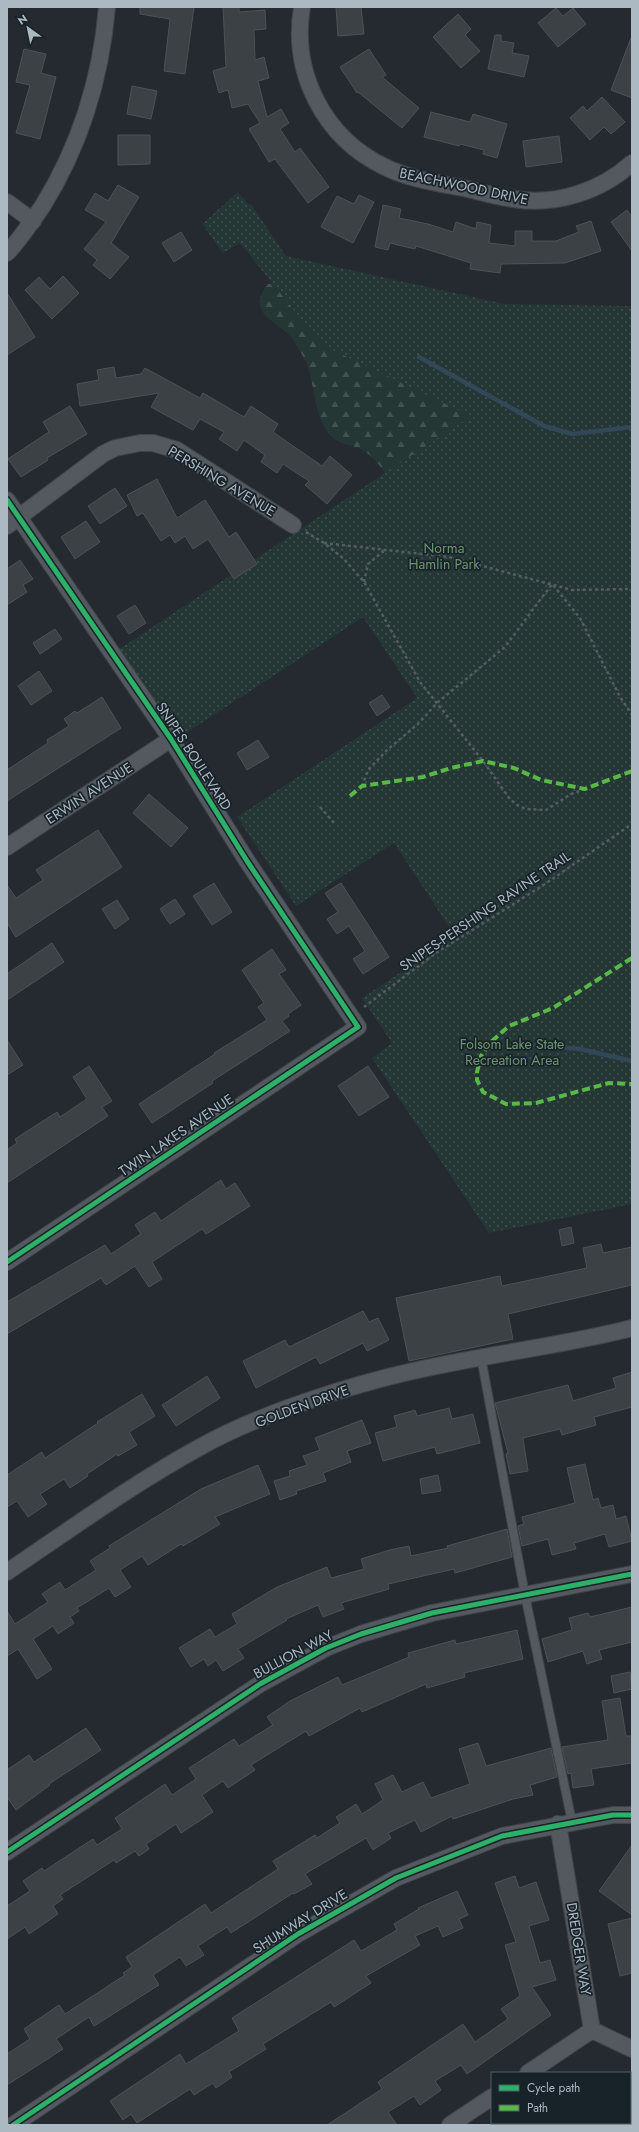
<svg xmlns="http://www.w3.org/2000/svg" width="639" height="2132" viewBox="0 0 639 2132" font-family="Jost,sans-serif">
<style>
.forest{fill:url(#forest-firs)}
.park{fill:url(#park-dots)}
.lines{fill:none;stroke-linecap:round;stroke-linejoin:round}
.stream{stroke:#324757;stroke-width:4.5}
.building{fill:#3c4146;stroke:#4b5258}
.service-casing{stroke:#404448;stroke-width:10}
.minor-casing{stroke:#404448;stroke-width:18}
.path{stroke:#565d62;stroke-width:2.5;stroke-dasharray:3 3;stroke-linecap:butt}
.service{stroke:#53595e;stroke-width:8}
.minor{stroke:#53595e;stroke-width:16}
.quiet{stroke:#58b947;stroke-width:4;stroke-dasharray:8 4;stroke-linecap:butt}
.cycleway-casing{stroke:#182229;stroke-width:8}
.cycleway{stroke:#2db169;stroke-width:5}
.labels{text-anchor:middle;stroke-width:3.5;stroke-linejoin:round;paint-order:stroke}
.street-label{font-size:14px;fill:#acb8c2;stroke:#182229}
.park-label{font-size:14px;fill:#6d9670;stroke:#182229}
</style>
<defs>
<pattern id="forest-firs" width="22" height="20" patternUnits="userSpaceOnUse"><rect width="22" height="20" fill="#243735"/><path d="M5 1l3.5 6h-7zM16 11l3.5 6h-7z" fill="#415251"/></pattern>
<pattern id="park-dots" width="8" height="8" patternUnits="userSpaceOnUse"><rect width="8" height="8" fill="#243735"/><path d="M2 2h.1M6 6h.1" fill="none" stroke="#415251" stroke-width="1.8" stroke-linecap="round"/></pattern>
</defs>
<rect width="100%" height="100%" fill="#242a2f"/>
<path class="forest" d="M268,284l42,1 188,105 -102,100c-9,-14 -18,-30 -32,-39 -11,-7 -24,-5 -33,-15 -17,-18 -16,-50 -24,-72 -3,-7 -8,-14 -12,-21 -12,-22 -53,-27 -27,-59z"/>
<path class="park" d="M238,192l11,13 2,-1 35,52 219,48 127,2v898l-143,29 -117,-175 20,-15 -30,-45 93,-62 -61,-93 -98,63 -59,-89 180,-119 -54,-81 -186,122 -59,-89 353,-234 -149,-71 -82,-102 -17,10 -21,-29z"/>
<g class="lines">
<path class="stream" d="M419,357l125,69 28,8 60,-7
M536,1045l44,4 52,12"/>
</g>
<path class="building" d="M140,7h54l-9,67 -21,-3 6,-52 -30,-5z
M223,7h16v5l26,-2 1,19 -12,1 1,30 9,-3 5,21 -11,3 9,36 14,-8 8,14 -9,6 15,23 5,-4 29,39 -21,16 -33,-44 -6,3 -20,-33 11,-6 -12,-19 -16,4 -4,-18 -9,3 -6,-22 13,-4z
M336,7h25l3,27 -26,2z
M556,8l7,8 10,-8 13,16 -28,23 -20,-24z
M458,14l13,15 -6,6 15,16 -19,17 -28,-31z
M495,35h6v6l13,2 -2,10 17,3 -5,21 -36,-8z
M631,38h1v60l-21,-8z
M24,49l22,5 -5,19 15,4 -16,62 -24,-6 14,-48 -14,-3z
M369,49l17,26 -4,2 37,31 -17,20 -44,-36 -1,1 -17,-26z
M132,86l25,5 -6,28 -24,-5z
M602,97l23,25 -14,12 -7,-7 -14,13 -20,-22 13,-12 4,5z
M431,112l39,10 3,-8 34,10 -10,34 -14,-4 1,-4 -24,-6 -1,2 -35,-9z
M118,135h32v29l-32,1z
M559,136l3,26 -36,5 -3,-26z
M118,185l21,12 -28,46 18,14 -19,22 -17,-14 4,-5 -13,-11 22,-27 -21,-12 10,-17 13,8z
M359,195l15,7 -21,41 -32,-16 16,-31 17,8z
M383,205l18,4 -2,9 29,6 25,8 3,-10 20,7 1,-7 14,3 -2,18 26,3v-15h17v10h24l23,-9 -3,-6 15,-5 10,30 -36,12 -64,1 -1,9 -30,-4 1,-6 -55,-17 -1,3 -25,-6 -2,7 -13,-3z
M627,210l5,7v34l-21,-29z
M181,232l11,18 -18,12 -12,-19z
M63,276l16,17 -27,26 -27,-29 14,-13 11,12z
M7,293l28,44 -28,18z
M114,367l2,11 25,-4 4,-6 55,30 3,-5 41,24 7,-11 27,18 -5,8 49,34 8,-10 22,19 -25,29 -22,-19 4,-4 -26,-17 -6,9 -16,-11 4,-7 -21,-15 -7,11 -18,-12 5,-7 -24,-13 -7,11 -42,-23 8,-14 -79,13 -3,-22 22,-4 -2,-10z
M70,406l17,28 -40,24 1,2 -27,17 -13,-18 41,-27 -6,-10z
M157,479l20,39 28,-18 24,37 7,-5 21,32 -23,15 -26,-40 -15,10 -8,-13 -10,7 -5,-8 -9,6 -18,-28 -6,3 -10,-21z
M115,488l12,18 -27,18 -12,-18z
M86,521l14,21 -25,17 -14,-22z
M20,560l13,19 -10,6 4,7 -20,13v-36z
M135,605l11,18 -17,11 -12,-18z
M55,629l7,10 -22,15 -7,-11z
M39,671l13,20 -21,14 -13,-19z
M382,695l8,12 -13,9 -8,-13z
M102,697l19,31 -114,73v-31l41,-27 -1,-3 22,-14 -5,-7 11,-8 2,2z
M258,740l11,17 -22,13 -10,-17z
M149,794l39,34 -17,19 -38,-34z
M98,830l24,37 -106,70 -9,-14v-38l9,13 27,-18 -7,-10z
M214,883l18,29 -20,13 -19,-29z
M341,883l48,74 -26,17 -10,-15 12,-8 -16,-25 -12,8 -10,-15 11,-7 -13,-19z
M175,899l10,15 -15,10 -10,-15z
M117,900l12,19 -14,10 -13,-20z
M52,943l12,19 -57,38v-26z
M272,949l14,21 -7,4 22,31 -13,9 1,2 -7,5 8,10 -78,50 1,2 -61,40 -13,-19 76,-50 -1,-1 53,-33 -9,-13 6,-4 -22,-33z
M7,1040l16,25 -16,10z
M89,1066l23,35 -10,6 6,9 -101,67v-33l10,-7 -2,-4 42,-27 3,5 27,-18 -14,-22z
M368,1066l21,31 -30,19 -21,-30z
M221,1180l5,9 9,-6 15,23 -44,28 -4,-5 -50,33 10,17 -13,8 -14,-21 -29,19 -5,-7 -94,56v-32l98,-57 6,9 30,-20 -6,-9 20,-13 6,9z
M571,1227l3,16 -12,3 -3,-16z
M601,1244l2,9 29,-6v38l-124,29 5,25 -104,22 -13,-63 104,-22 2,10 85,-18 -4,-20z
M363,1311l6,11 9,-4 11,22 -22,11 -4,-8 -43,21 -4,-7 -60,31 -13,-27 42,-21 4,7z
M632,1372v35l-38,10 2,8 -34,10 -2,-6 -37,9 5,33 -18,3 -4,-20 2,-1 -13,-50 73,-18 5,16 43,-13 -3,-10z
M207,1376l13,22 -44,28 -14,-21z
M142,1394l13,22 -26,16 8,13 -19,11 -1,-2 -30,20 1,2 -18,12 -6,-9 -24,15 7,10 -19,13 -11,-16 -10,6v-32l35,-23 3,6 53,-35 -1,-1z
M449,1408l3,11 21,-5 7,29 -43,11 -2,-7 -52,14 -8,-28 22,-6 -3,-11 21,-6 2,6z
M362,1420l9,23 -24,8 4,11 -28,11 3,8 -30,10 1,3 -17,6 -6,-19 16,-5 -1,-5 18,-6 -4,-9 17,-6 -5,-12z
M585,1464l8,36 5,-2 3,10 12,-3 3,14 10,-3 6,25 -23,6 -4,-13 -31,9 2,6 -24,6 -4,-16 -26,7 -4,-20 6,-2 -2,-7 53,-14 -8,-35z
M258,1465l12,29 -55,23 5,7 -37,22 -2,-2 -33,21 -6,-9 -22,14 11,17 -16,10 -6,-9 -32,20 2,3 -9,6 4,6 -16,11 -5,-8 -20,13 19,30 -15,10 -19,-30 -11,7v-45l8,13 33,-22 -6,-8 18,-12 5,8 31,-20 -6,-9 20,-13 -1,-2 92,-57z
M438,1475l3,16 -19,3 -2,-15z
M507,1529l5,28 -57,16 -1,-4 -66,15 1,5 -48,14 3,6 -21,8 -5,-12 -32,14 1,1 -49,29 6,9 -21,13 -7,-11 -8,6 -4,-7 -13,8 -12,-19 31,-19 5,8 22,-13 -5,-10 45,-27 50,-20 4,11 33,-9 -3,-10 29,-9 19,-4 2,10 37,-8 -1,-2z
M632,1607v35l-33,8 3,9 -15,5 -4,-13 -35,11 -6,-23 30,-9 -3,-12 19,-5 2,4z
M517,1630l6,29 -59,14 1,4 -38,11 -1,-4 -64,28 -2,-4 -51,28 -3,-5 -55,34 4,5 -27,18 -5,-7 -21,14 11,17 -32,21 -5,-9 -30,20 3,5 -10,7 -4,-5 -19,12 -2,-3 -54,35 3,4 -10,7 5,8 -29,20 -4,-7 -18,12v-33l23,-15 -7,-10 19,-13 2,3 49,-32 4,6 25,-16 -7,-11 50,-34 7,11 24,-16 -7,-11 45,-29 5,7 34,-21 -6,-8 23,-16 48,-24 4,8 67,-28 -1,-4 47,-13 1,4z
M630,1672l2,17 -18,4 -3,-17z
M620,1698l6,38h6v27l-41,6 3,16 -21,3 -2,-15 -3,1 -6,-27 46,-7 -6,-39z
M86,1728l15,22 -52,34 1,1 -34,25 -9,-13v-27l22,-15 5,7z
M478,1743l8,23 65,-18 6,29 -27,8 3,10 -20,4 -60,20 -1,-3 -31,16 -6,-12 -27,13 3,5 -18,12 -7,-12 -61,36 7,10 -18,10 -1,-1 -62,40 -4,-6 -29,19 6,9 -18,11 -6,-9 -27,18 6,10 -65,41 -5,-9 -33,22 7,10 -56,36v-31l23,-15 -6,-10 35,-24 6,9 60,-39 -2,-2 9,-6 -6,-10 79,-53 6,9 67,-44 -5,-8 42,-26 2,3 23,-15 -4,-6 20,-13 6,10 21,-14 -8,-16 18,-9 9,17 21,-10 8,16 39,-14 -11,-35z
M632,1845v70l-33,-24z
M515,1876l4,12 17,-6 13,38 -20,6 11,37 10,-3 6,20 -24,7 19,28 -84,59 -6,-9 -26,16 6,9 -21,15 -6,-9 -26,16 9,13h-70l55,-36 -4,-7 85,-58 12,18 33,-23 -7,-10 19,-13 -15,-51 11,-3 -21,-59z
M457,1891l11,24 -9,4 4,9 -20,9 -5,-11 -23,10 5,9 -54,31 5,7 -37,24 -3,-5 -68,42 3,5 -37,23 3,5 -16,11 -3,-5 -19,12 -4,-6 -53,34 -6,-9 -8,6 -13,-19 70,-47 6,10 53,-33 -7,-13 122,-78 7,11 36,-21 -3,-6 25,-15 -1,-1z
M632,1918v55l-12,3 -12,-52z"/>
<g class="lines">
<g class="service-casing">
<path id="service" d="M481,1357l44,238 47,227"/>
</g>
<g class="minor-casing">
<path id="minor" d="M302,7c-11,66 22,131 83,160 24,12 53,16 79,21 17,4 33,9 50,11 42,7 87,-8 118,-36
M7,202l26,19
M7,253c13,-13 24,-31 35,-46 38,-61 59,-129 65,-200
M7,500l164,239 76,122 111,166 -351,235
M7,526l96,-72 12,-6 25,-5h13l24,7 116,75
M7,847l164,-108
M7,1572c64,-43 127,-89 195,-126 52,-29 125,-53 182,-68 82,-22 166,-29 248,-50
M558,1824l34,206
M7,1852l253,-168 66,-36 35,-14 71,-21 200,-39
M592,2030l40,19
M528,2073l64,-43
M13,2125l285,-191 98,-56 106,-42 111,-21h19
M450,2125l42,-28"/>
</g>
<path class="path" d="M306,532l18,11 20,16 20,23 56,100 63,79 26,37 8,7 9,4 20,1 25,-16 14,-5
M324,543l125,14 123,33 60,-1
M364,582l4,-18 17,-14
M362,786l6,-16 19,-20 31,-26 19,-21 68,-56 47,-63 28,34 39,77 13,20
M320,807l15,17
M364,1007l72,-54 109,-69 87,-60"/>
<use href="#service" class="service"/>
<use href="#minor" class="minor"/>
<path class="quiet" d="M350,796l12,-10 61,-9 28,-9 32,-7 31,7 27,12 44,9 47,-18
M632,958l-79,50 -44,18 -17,15 -11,15 -4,16v8l6,12 23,12 30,-1 73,-20 23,1"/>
<g class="cycleway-casing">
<path id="cycleway" d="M7,500l164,239 76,122 111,166 -351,235
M7,1852l253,-168 66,-36 35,-14 71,-21 200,-39
M13,2125l285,-191 98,-56 106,-42 111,-21h19"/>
</g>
<use href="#cycleway" class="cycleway"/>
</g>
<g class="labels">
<g class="street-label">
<text transform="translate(464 186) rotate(12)" y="5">BEACHWOOD DRIVE</text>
<text transform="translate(222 481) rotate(31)" y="5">PERSHING AVENUE</text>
<text transform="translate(194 756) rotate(57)" y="5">SNIPES BOULEVARD</text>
<text transform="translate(89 793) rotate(-33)" y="5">ERWIN AVENUE</text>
<text transform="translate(485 911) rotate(-34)" y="5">SNIPES-PERSHING RAVINE TRAIL</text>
<text transform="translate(176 1135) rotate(-34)" y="5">TWIN LAKES AVENUE</text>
<text transform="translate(302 1406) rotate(-20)" y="5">GOLDEN DRIVE</text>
<text transform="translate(293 1654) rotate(-28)" y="5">BULLION WAY</text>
<text transform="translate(300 1921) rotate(-32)" y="5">SHUMWAY DRIVE</text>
<text transform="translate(579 1949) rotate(81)" y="5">DREDGER WAY</text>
</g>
<g class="park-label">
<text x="444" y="553">Norma<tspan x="444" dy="16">Hamlin Park</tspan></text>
<text x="512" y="1049">Folsom Lake State<tspan x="512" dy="16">Recreation Area</tspan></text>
</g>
</g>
<rect width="639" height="2132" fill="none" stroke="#acb8c2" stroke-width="16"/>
<rect x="491" y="2072" width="140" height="52" fill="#182229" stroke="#535e66"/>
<rect x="499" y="2085" width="20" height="6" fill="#2db169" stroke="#535e66"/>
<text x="527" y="2092" font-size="12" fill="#acb8c2">Cycle path</text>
<rect x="499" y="2105" width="20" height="6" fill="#58b947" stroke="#535e66"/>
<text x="527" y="2112" font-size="12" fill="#acb8c2">Path</text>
<g transform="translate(28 28) rotate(327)" stroke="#182229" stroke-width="3" paint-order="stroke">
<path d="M0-3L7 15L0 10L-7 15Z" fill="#acb8c2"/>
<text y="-6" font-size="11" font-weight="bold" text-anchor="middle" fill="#acb8c2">N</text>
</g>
</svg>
